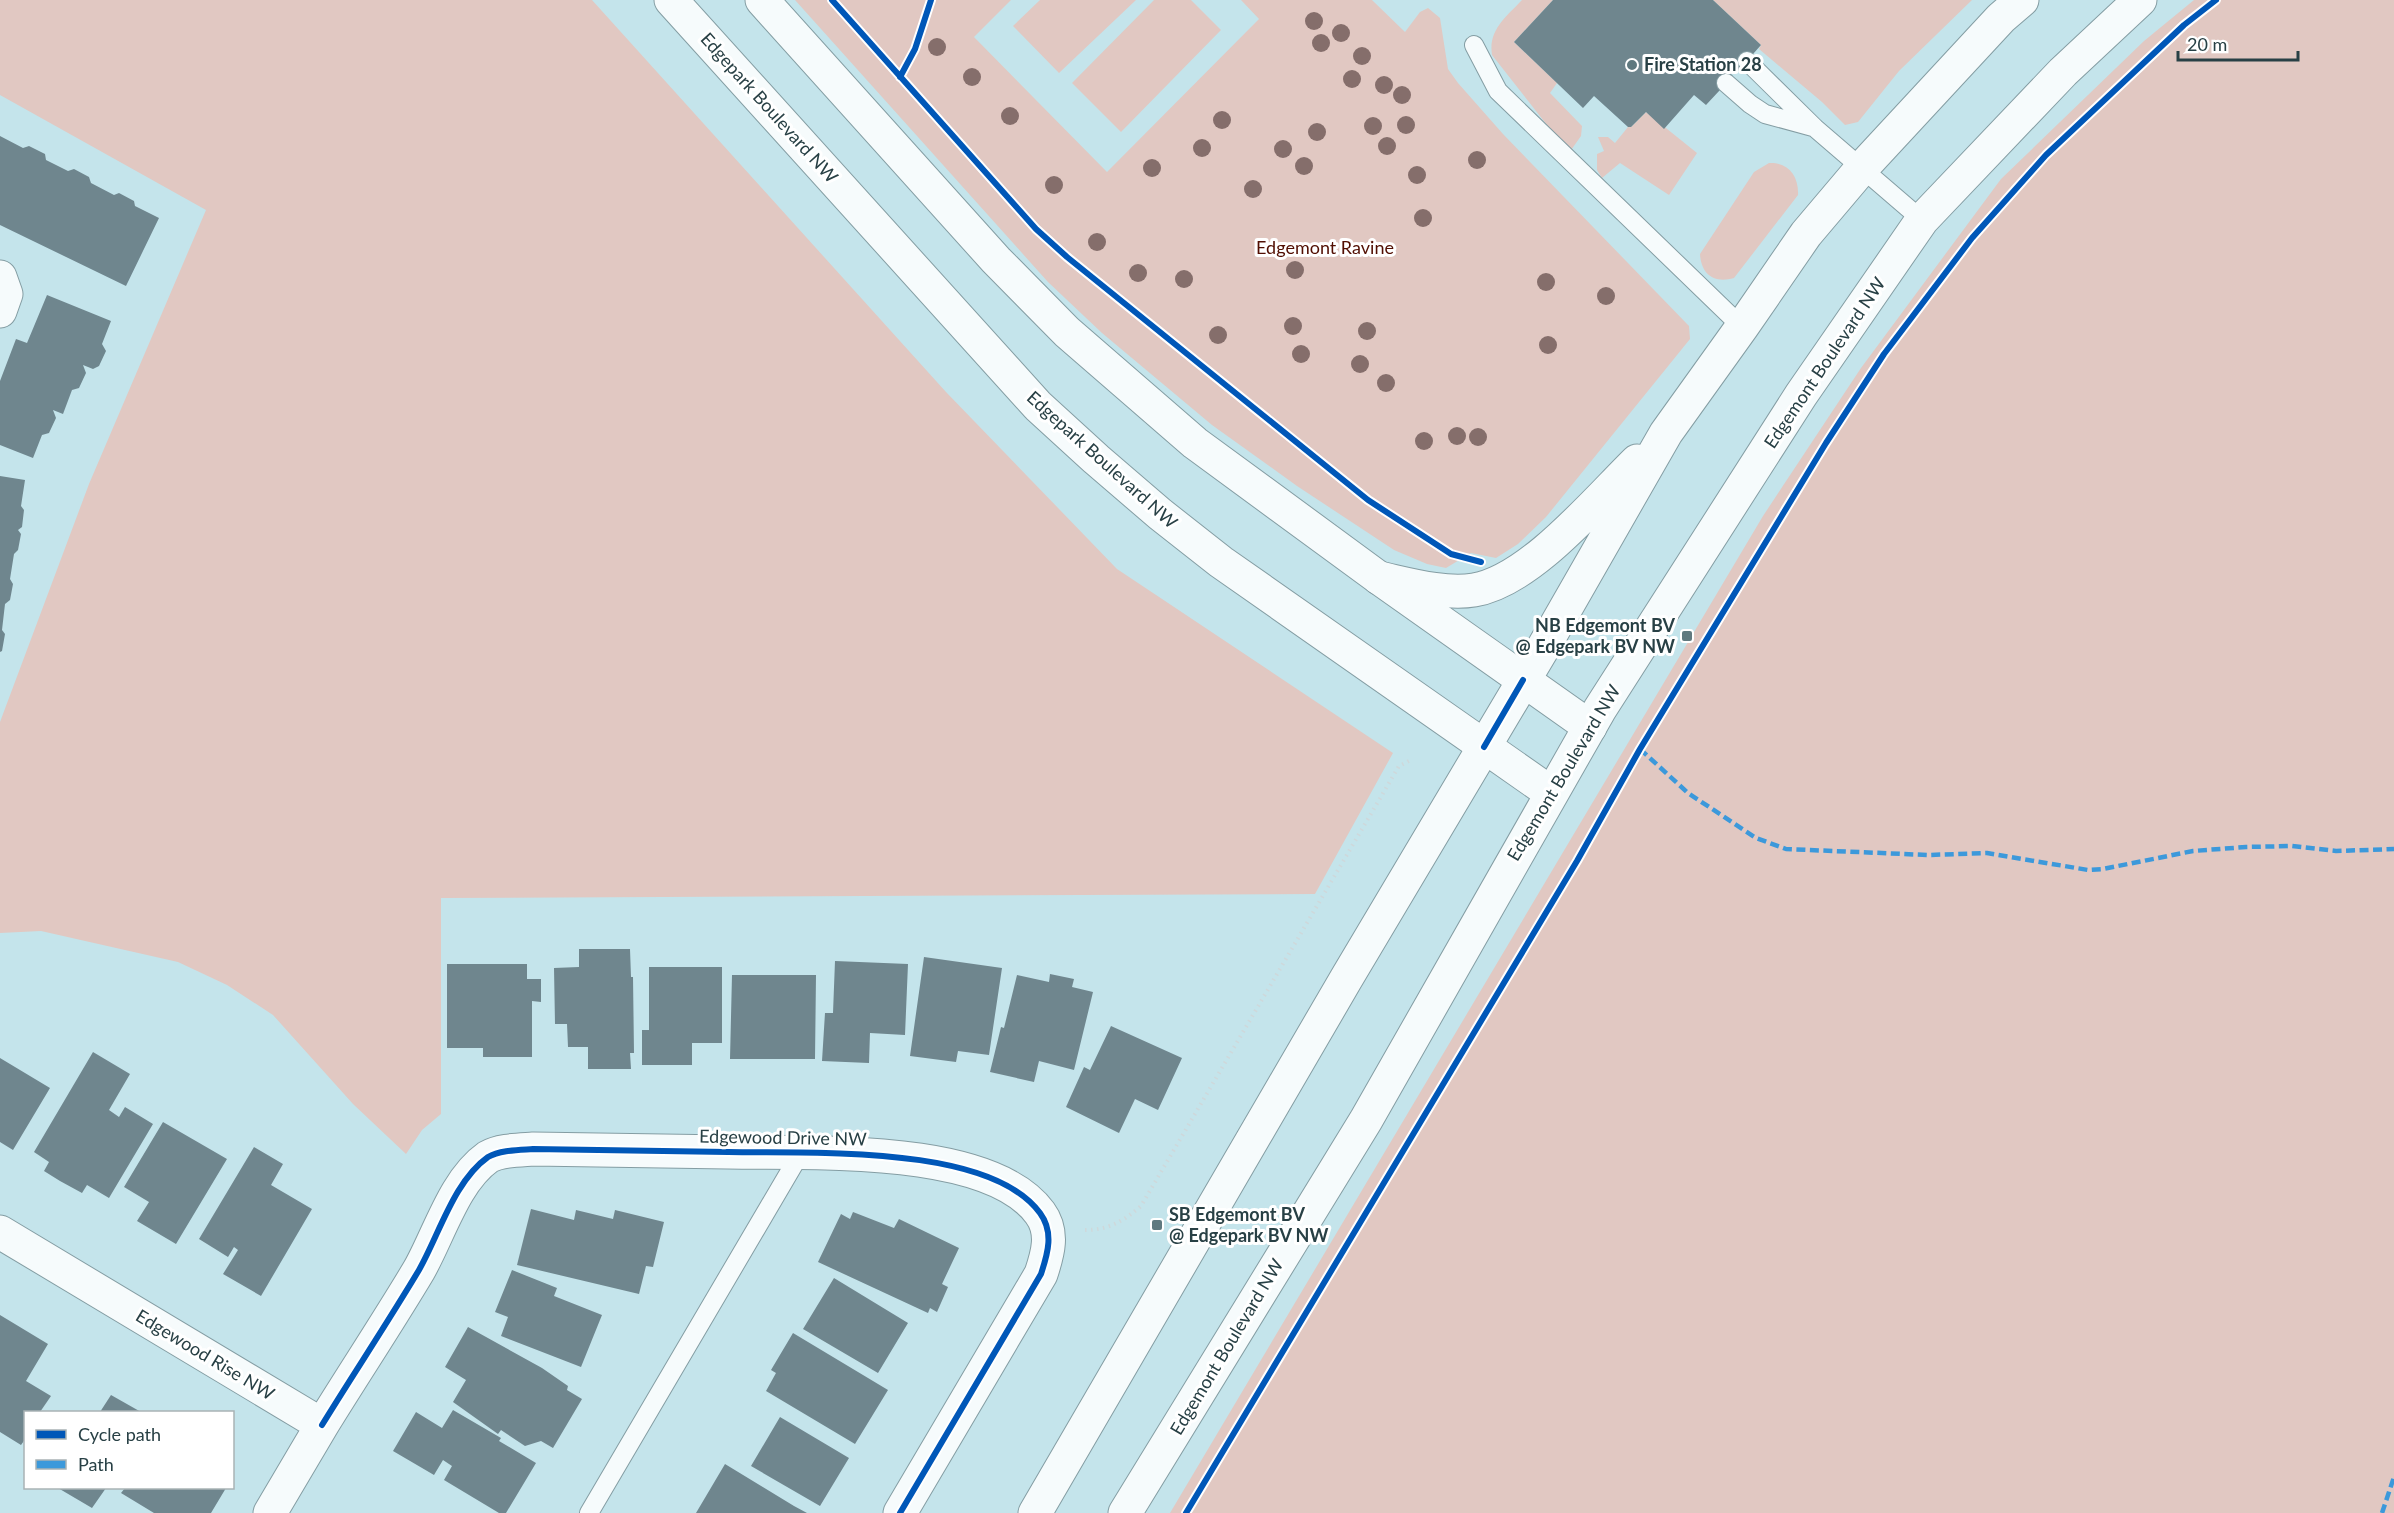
<svg xmlns="http://www.w3.org/2000/svg" width="2394" height="1513" viewBox="0 0 2394 1513" font-family="Lato,sans-serif">
<style>
.green{fill:#e1c8c2}
.building{fill:#6f868e}
.lines{fill:none;stroke-linecap:round;stroke-linejoin:round}
.service-casing{stroke:#849da3;stroke-width:20}
.minor-casing{stroke:#849da3;stroke-width:35}
.tertiary-casing{stroke:#849da3;stroke-width:35}
.secondary-casing{stroke:#849da3;stroke-width:35}
.path{stroke:#ced8db;stroke-width:4;stroke-dasharray:1.5 4.5;stroke-linecap:butt}
.service{stroke:#f6fbfc;stroke-width:18}
.minor{stroke:#f6fbfc;stroke-width:33}
.tertiary{stroke:#f6fbfc;stroke-width:33}
.secondary{stroke:#f6fbfc;stroke-width:33}
.quiet{stroke:#3c99db;stroke-width:4.5;stroke-dasharray:9 4.5;stroke-linecap:butt}
.cycleway-casing{stroke:#fff;stroke-width:10}
.cycleway{stroke:#0057b8;stroke-width:6}
.tree{fill:#856e6b}
.poi-dot{fill:#5f797f;stroke:#fff;stroke-width:2}
.labels{text-anchor:middle;stroke-width:6;stroke-linejoin:round;paint-order:stroke}
.poi-label{font-size:18px;font-weight:bold;fill:#284045;stroke:#fff;text-anchor:start}
.street-label{font-size:18px;fill:#284045;stroke:#fff}
.park-label{font-size:18px;fill:#510e02;stroke:#fff}
</style>
<rect width="100%" height="100%" fill="#c4e4eb"/>
<path class="green" d="M0,0h592l354,392 171,177 276,184 -78,141 -874,4v216l-19,16 -16,24 -53,-50 -80,-89 -46,-30 -49,-23 -137,-31 -41,2v-211l89,-238 117,-274 -206,-115z
M795,0h216l-37,37 133,135 152,-153 -18,-19h131l33,32 15,-20 8,-4 12,10 8,51 10,14 45,51 186,192 1,13 -144,178 -28,27 -22,14 -25,-5 -25,15 -19,-4 -33,-14 -97,-64 -85,-61 -110,-92 -54,-51z
M1040,0h96l-77,73 -46,-47z
M1154,0h37l30,30 -100,102 -49,-49z
M1522,0h31l-39,42 43,41 -7,10 32,33 -1,10 -12,17 -77,-98c-4,-25 14,-38 30,-55z
M1713,0h259l-73,71 -41,51 -13,3 -23,-23 -63,-53 2,-4z
M2194,0h200v1513h-1224l593,-997 98,-148 140,-189 143,-138z
M1646,112l51,41 -28,42 -49,-32 -18,15 -5,-8v-16l7,-3 -6,-14h10l7,6 13,-16h3z
M1769,163c19,-1 30,13 29,32l-64,83c-20,6 -33,-4 -34,-24l54,-82z"/>
<path class="building" d="M1553,0h160l48,45 -23,26 -10,-8 -4,4 9,9 -27,29 -12,-10 -30,34 -18,-17 -15,15h-3l-34,-31 -11,12 -69,-66z
M0,136l23,12 6,-2 16,8 1,6 22,11 6,-2 15,8 2,6 23,12 5,-2 15,8 1,5 24,12 -33,68 -126,-61z
M47,295l64,26 -9,23 4,7 -7,15 -6,3 -10,-4 3,8 -7,15 -7,2 -9,24 -10,-4 3,8 -7,15 -7,2 -9,23 -33,-13v-64l16,-42 11,4z
M0,476l25,4 -4,26 3,4 -2,17 -4,3 3,4 -3,16 -4,4 -4,25 3,5 -3,16 -5,4 -3,26 3,4 -3,17 -2,1z
M579,949h51l1,28h2l1,76h-4l1,16h-43v-22h-20l-1,-23h-12l-1,-56 25,-1z
M924,957l78,11 -13,87 -31,-4 -2,11 -46,-6z
M835,961l73,3 -3,71 -35,-2 -1,30 -47,-2 3,-48h8z
M447,964h80v15h14v23l-9,-1v56h-49v-9h-36z
M649,967h73v76h-30v22h-50v-35h7z
M1050,974l24,5 -2,8 21,5 -19,78 -35,-9 -5,21 -44,-10 11,-45 3,1 13,-53 32,7z
M732,975h84l-1,84h-85z
M1111,1026l71,32 -24,52 -23,-11 -16,34 -53,-26 18,-40 6,3z
M93,1052l37,22 -21,36 10,7 6,-10 28,17 -44,74 -22,-13 -5,8 -22,-12 -16,-10 5,-9 -15,-10z
M0,1058l50,30 -37,62 -13,-8z
M163,1122l64,37 -51,85 -39,-23 12,-19 -25,-15z
M254,1147l29,17 -12,21 41,24 -51,87 -38,-22 15,-24 -4,-3 -6,10 -29,-18z
M531,1209l43,11 2,-10 37,9 2,-9 49,12 -11,45 -7,-1 -7,28 -122,-29z
M853,1212l41,16 5,-9 60,29 -17,36 6,3 -11,25 -7,-4 -2,5 -110,-51 23,-48 9,5z
M512,1270l45,18 -3,8 48,19 -21,52 -80,-31 7,-19 -13,-5z
M834,1278l74,45 -30,50 -75,-44z
M0,1315l48,29 -22,37 25,15 -11,16h-14v26l-5,7 -21,-13z
M468,1327l74,41 26,18 -1,4 15,9 -29,49 -12,-7 -16,5 -24,-16 -3,4 -45,-32 13,-22 -21,-13z
M793,1333l95,57 -33,54 -89,-53 10,-18 -5,-3z
M111,1395l30,17h-41z
M453,1410l48,28 -2,3 37,22 -30,50h-7l-55,-33 8,-14 -9,-6 -9,15 -41,-24 23,-39 26,16z
M780,1417l69,41 -29,48 -69,-40z
M725,1464l69,42 13,7h-111z
M58,1488h48l-14,20z
M125,1488h101l-15,25h-57l-33,-20z"/>
<g class="lines">
<g class="service-casing">
<path id="service" d="M1474,45l24,46 244,236
M1747,61l68,67 107,92
M1726,83l24,21 15,10 48,13
M589,1513l211,-359"/>
</g>
<g class="minor-casing">
<path id="minor" d="M0,277l6,17 -6,17
M0,1232l322,193 -52,88
M322,1425c32,-52 66,-103 97,-155 20,-35 35,-89 69,-113 12,-7 31,-7 45,-8 65,1 130,2 195,3 78,2 261,-9 312,61 14,19 8,40 1,61l-141,239"/>
</g>
<g class="tertiary-casing">
<path id="tertiary" d="M671,0l367,406 58,53 64,55 61,48 330,231
M762,0l234,260 71,72 128,111 184,135 211,149"/>
</g>
<g class="secondary-casing">
<path id="secondary" d="M1379,578c28,6 66,17 95,12 56,-9 122,-89 163,-129
M1035,1513l311,-534 197,-331 123,-215 76,-106 64,-93 55,-65 140,-151 21,-18
M1125,1513l241,-393 234,-411 201,-314 121,-175 141,-148 77,-72"/>
</g>
<path class="path" d="M1085,1230c23,0 39,-9 56,-24l258,-440 12,-6"/>
<use href="#service" class="service"/>
<use href="#minor" class="minor"/>
<use href="#tertiary" class="tertiary"/>
<use href="#secondary" class="secondary"/>
<path class="quiet" d="M1640,749l48,44 68,45 30,11 142,6 59,-2 101,17 15,-1 90,-18 53,-4 46,-1 44,5 58,-2
M2382,1513l12,-36"/>
<g class="cycleway-casing">
<path id="cycleway" d="M832,0l204,229 31,28 301,243 83,54 30,8
M900,77l15,-28 16,-49
M1484,747l39,-67
M322,1425c32,-52 66,-103 97,-155 20,-35 35,-89 69,-113 12,-7 31,-7 45,-8 65,1 130,2 195,3 78,2 261,-9 312,61 14,19 8,40 1,61l-141,239
M1186,1513l391,-652 63,-112 186,-306 58,-89 88,-116 74,-83 138,-130 32,-25"/>
</g>
<use href="#cycleway" class="cycleway"/>
</g>
<g class="tree">
<circle cx="1314" cy="21" r="9"/>
<circle cx="1341" cy="33" r="9"/>
<circle cx="1321" cy="43" r="9"/>
<circle cx="937" cy="47" r="9"/>
<circle cx="1362" cy="56" r="9"/>
<circle cx="972" cy="77" r="9"/>
<circle cx="1352" cy="79" r="9"/>
<circle cx="1384" cy="85" r="9"/>
<circle cx="1402" cy="95" r="9"/>
<circle cx="1010" cy="116" r="9"/>
<circle cx="1222" cy="120" r="9"/>
<circle cx="1406" cy="125" r="9"/>
<circle cx="1373" cy="126" r="9"/>
<circle cx="1317" cy="132" r="9"/>
<circle cx="1387" cy="146" r="9"/>
<circle cx="1202" cy="148" r="9"/>
<circle cx="1283" cy="149" r="9"/>
<circle cx="1477" cy="160" r="9"/>
<circle cx="1304" cy="166" r="9"/>
<circle cx="1152" cy="168" r="9"/>
<circle cx="1417" cy="175" r="9"/>
<circle cx="1054" cy="185" r="9"/>
<circle cx="1253" cy="189" r="9"/>
<circle cx="1423" cy="218" r="9"/>
<circle cx="1097" cy="242" r="9"/>
<circle cx="1295" cy="270" r="9"/>
<circle cx="1138" cy="273" r="9"/>
<circle cx="1184" cy="279" r="9"/>
<circle cx="1546" cy="282" r="9"/>
<circle cx="1606" cy="296" r="9"/>
<circle cx="1293" cy="326" r="9"/>
<circle cx="1367" cy="331" r="9"/>
<circle cx="1218" cy="335" r="9"/>
<circle cx="1548" cy="345" r="9"/>
<circle cx="1301" cy="354" r="9"/>
<circle cx="1360" cy="364" r="9"/>
<circle cx="1386" cy="383" r="9"/>
<circle cx="1457" cy="436" r="9"/>
<circle cx="1478" cy="437" r="9"/>
<circle cx="1424" cy="441" r="9"/>
</g>
<g class="poi-dot">
<circle cx="1632" cy="65" r="6"/>
<rect x="1681" y="630" width="12" height="12" rx="3"/>
<rect x="1151" y="1219" width="12" height="12" rx="3"/>
</g>
<g class="labels">
<g class="poi-label">
<text x="1644" y="71">Fire Station 28</text>
<text x="1675" y="632" text-anchor="end">NB Edgemont BV<tspan x="1675" dy="21">@ Edgepark BV NW</tspan></text>
<text x="1169" y="1221">SB Edgemont BV<tspan x="1169" dy="21">@ Edgepark BV NW</tspan></text>
</g>
<g class="street-label">
<text transform="translate(769 108) rotate(48)" y="6">Edgepark Boulevard NW</text>
<text transform="translate(1825 363) rotate(-56)" y="6">Edgemont Boulevard NW</text>
<text transform="translate(1102 460) rotate(42)" y="6">Edgepark Boulevard NW</text>
<text transform="translate(1564 773) rotate(-59)" y="6">Edgemont Boulevard NW</text>
<text transform="translate(783 1138) rotate(1)" y="6">Edgewood Drive NW</text>
<text transform="translate(1227 1347) rotate(-59)" y="6">Edgemont Boulevard NW</text>
<text transform="translate(205 1355) rotate(31)" y="6">Edgewood Rise NW</text>
</g>
<g class="park-label">
<text x="1325" y="254">Edgemont Ravine</text>
</g>
</g>
<rect x="24" y="1411" width="210" height="78" fill="#ffffff" stroke="#a9b3b5" stroke-width="1.5"/>
<rect x="36" y="1430" width="30" height="9" fill="#0057b8" stroke="#a9b3b5" stroke-width="1.5"/>
<text x="78" y="1441" font-size="18" fill="#284045">Cycle path</text>
<rect x="36" y="1460" width="30" height="9" fill="#3c99db" stroke="#a9b3b5" stroke-width="1.5"/>
<text x="78" y="1471" font-size="18" fill="#284045">Path</text>
<path d="M2178 51v9h120v-9" fill="none" stroke="#284045" stroke-width="3"/>
<text x="2187" y="51" font-size="18" fill="#284045" stroke="#ffffff" stroke-width="4.5" paint-order="stroke">20 m</text>
</svg>
